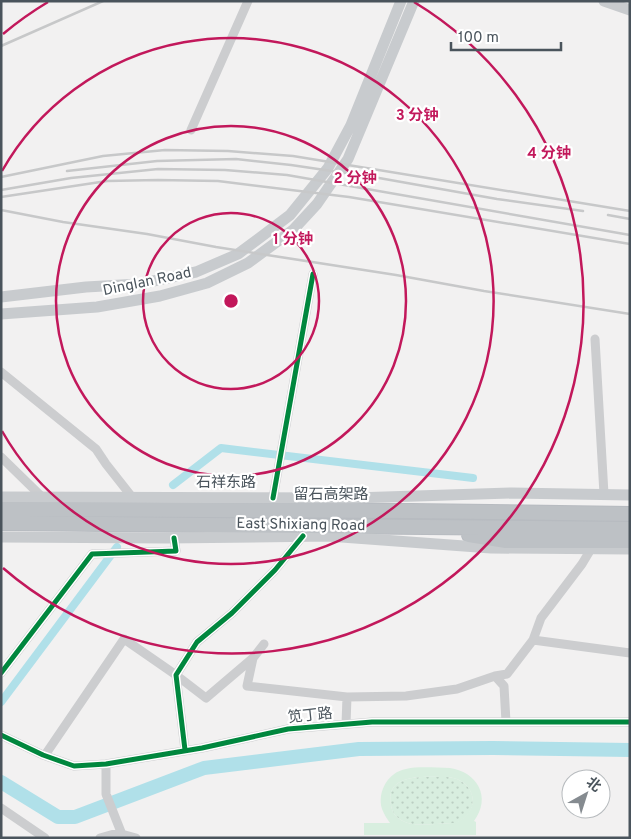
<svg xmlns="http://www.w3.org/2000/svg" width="631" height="839" viewBox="0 0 631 839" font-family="Overpass,'Noto Sans SC',sans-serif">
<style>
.grass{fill:url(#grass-dots)}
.park{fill:#d8eedf;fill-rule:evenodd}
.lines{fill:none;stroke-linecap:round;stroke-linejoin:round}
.canal{stroke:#b0e0e9;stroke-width:8}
.river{stroke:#b0e0e9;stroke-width:14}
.highway-casing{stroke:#b7bbc0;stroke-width:16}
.minor{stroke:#cccdcf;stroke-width:9}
.major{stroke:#c8cbce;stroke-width:11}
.highway{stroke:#bdc1c5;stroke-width:14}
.rail{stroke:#c7c8c9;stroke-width:2.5}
.cycleway-casing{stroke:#fff;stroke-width:8}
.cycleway{stroke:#00873e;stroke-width:5}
.ring{fill:none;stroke:#c2185b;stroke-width:2.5}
.labels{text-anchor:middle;stroke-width:4.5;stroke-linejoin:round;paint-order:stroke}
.street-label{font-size:15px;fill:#4a545c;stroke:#fff}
.centre{fill:#c2185b;stroke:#fff;stroke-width:2.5}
.ring-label{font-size:15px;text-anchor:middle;font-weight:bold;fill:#c2185b;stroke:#fff;stroke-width:4.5;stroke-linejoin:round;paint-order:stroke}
</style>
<defs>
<pattern id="grass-dots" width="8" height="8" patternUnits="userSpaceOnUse" patternTransform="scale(1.25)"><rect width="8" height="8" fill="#d8eedf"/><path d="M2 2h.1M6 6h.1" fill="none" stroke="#bbcec2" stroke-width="1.8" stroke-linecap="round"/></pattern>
</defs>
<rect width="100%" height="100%" fill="#f2f1f1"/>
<path class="grass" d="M447,777c29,2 36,35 9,46 -14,0 -40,4 -51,-1 -9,-4 -13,-9 -14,-17 -7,-33 36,-28 56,-28z"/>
<path class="park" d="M450,768c27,4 42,29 24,53l2,1v13h-112v-12h26c-3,-4 -6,-9 -8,-14 -5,-17 6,-37 24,-40 13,-3 30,-1 44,-1zM447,777c29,2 36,35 8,46 -13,0 -39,4 -50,-1 -9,-4 -13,-9 -14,-17 -7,-33 36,-28 56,-28z"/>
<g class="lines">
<path class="canal" d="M173,485l48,-37 252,30
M1,702l116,-155"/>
<path class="river" d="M1,782l57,35h17l129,-49 155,-19 134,-1 137,2"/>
<g class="highway-casing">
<path id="highway" d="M1,509l410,2 219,3
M1,523l629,6
M469,535l37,6h124"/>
</g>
<path class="minor" d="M191,130l57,-129
M595,339l9,155
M1,372l95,77 10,15 26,33
M1,457l41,40
M273,498l40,-224
M533,640l97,13
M253,658l-6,28 100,11 -1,27
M1,673l91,-119 84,-3 -2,-13
M495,676l12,-2 26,-34 8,-22 41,-54 9,-15
M347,697l59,-1 51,-7 38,-13 9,10 2,36
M1,735l42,20 31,11 32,-2 96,-16 86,-19 84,-7h258
M185,750l-9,-75 21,-33 35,-29 43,-43 28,-34
M45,755l79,-116 52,36 30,23 47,-40 11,-14
M1,808l44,30
M118,833l18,5
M100,838l21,-6 -15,-38v-30"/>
<path class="major" d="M604,1l26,9
M1,297l85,-10 53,-3 57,-12 42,-18 52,-39 38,-47 23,-43 50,-124
M1,314l96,-7 63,-11 47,-13 41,-20 45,-33 24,-26 31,-45 66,-158
M1,497l353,1 158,-5 118,2
M1,537l166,1 161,-2 163,12 139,1"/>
<use href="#highway" class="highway"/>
<path class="rail" d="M1,46l102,-45
M67,171l90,-10 79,-2 55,6 88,13 118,21 86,12
M1,177l102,-21 62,-6 63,1 65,5 337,55
M1,190l70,-12 87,-9 67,1 62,5 343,60
M1,197l106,-16 51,-1 60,1 131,16 281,47
M1,210l62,12 84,12 69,13 180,28 88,16 146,23
M608,215l22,4"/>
<g class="cycleway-casing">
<path id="cycleway" d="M273,498l40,-224
M1,673l91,-119 84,-3 -2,-13
M1,735l42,20 31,11 32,-2 96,-16 86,-19 84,-7h258
M185,750l-9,-75 21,-33 35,-29 43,-43 28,-34"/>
</g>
<use href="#cycleway" class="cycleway"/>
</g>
<g class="ring">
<circle cx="231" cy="301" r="88"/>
<circle cx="231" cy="301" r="175"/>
<path d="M2 171A263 263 0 1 1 2 431"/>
<path d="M3 34A351 351 0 0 1 48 2M414 2A351 351 0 1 1 3 568"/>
</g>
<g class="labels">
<g class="street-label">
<text transform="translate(147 281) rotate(-12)" y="5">Dinglan Road</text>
<text x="226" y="487">石祥东路</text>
<text x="331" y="499">留石高架路</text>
<text transform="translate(301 524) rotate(1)" y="5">East Shixiang Road</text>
<text transform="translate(310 715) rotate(-6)" y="5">笕丁路</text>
</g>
</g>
<circle cx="231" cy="301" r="8" class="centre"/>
<g class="ring-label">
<text x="417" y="120">3 分钟</text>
<text x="549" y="158">4 分钟</text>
<text x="355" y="183">2 分钟</text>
<text x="293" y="244">1 分钟</text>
</g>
<rect width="631" height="839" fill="none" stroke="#4a545c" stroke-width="5"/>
<g transform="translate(586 794) rotate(39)"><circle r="24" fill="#ffffff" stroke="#b7bbbe"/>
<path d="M0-4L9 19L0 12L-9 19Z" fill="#858b90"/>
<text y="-8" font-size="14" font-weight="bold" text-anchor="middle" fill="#4a545c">北</text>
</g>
<path d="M451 42v8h110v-8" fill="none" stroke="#4a545c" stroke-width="2.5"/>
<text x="458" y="42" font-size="15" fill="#4a545c" stroke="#ffffff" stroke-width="4" paint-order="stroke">100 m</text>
</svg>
